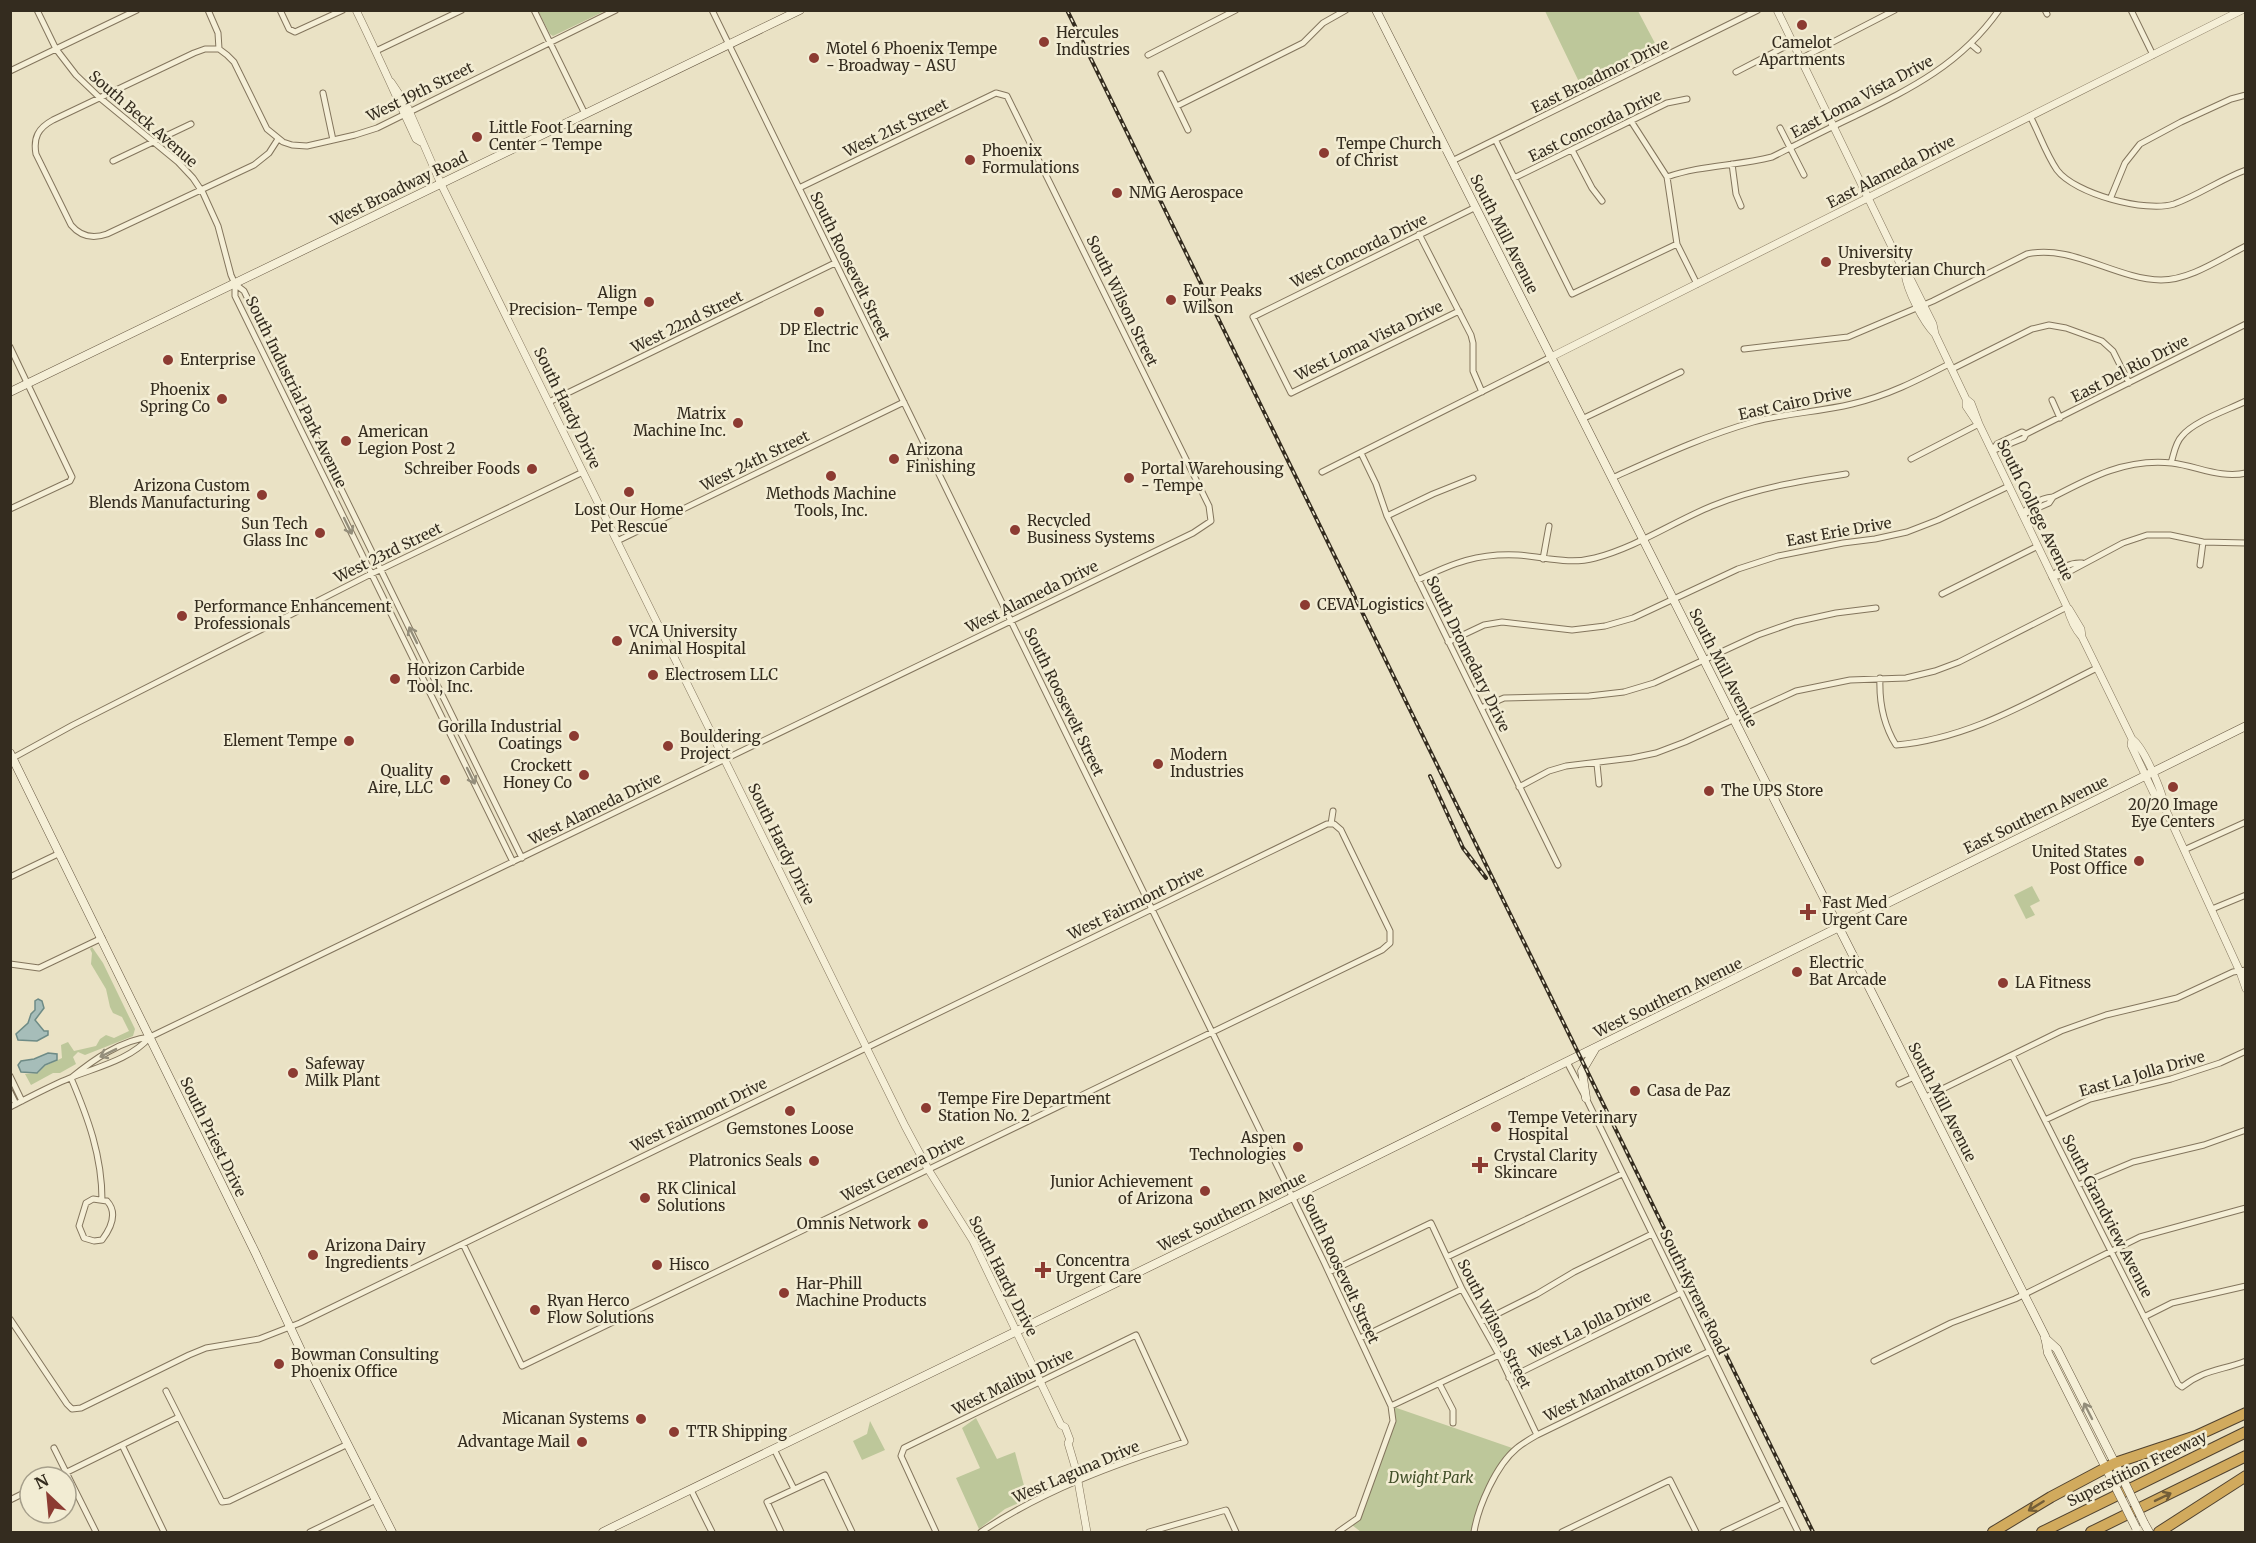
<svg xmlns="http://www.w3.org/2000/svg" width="2256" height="1543" viewBox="0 0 2256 1543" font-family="Merriweather,serif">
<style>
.green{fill:#bdc79a}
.water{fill:#a6bdb9;stroke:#6e8b86;stroke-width:1.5}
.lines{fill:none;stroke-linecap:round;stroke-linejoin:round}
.minor-casing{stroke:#83755d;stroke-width:7}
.tertiary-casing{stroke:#83755d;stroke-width:8}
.secondary-casing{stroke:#655640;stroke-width:9}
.motorway-casing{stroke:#514330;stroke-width:12}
.minor{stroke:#f5efd7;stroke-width:5}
.tertiary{stroke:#f5efd7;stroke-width:7}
.secondary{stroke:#f5efd7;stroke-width:8}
.motorway{stroke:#d1aa5d;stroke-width:10}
.rail-casing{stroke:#342c1f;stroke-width:4}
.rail{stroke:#f2ecd3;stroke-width:1.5;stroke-dasharray:4.5;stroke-linecap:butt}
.secondary-bridge-casing{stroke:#655640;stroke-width:9;stroke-linecap:butt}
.secondary-bridge{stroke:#f5efd7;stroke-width:8}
.oneway{stroke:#948e7b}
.oneway2{stroke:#735e38}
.poi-dot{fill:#8c3b32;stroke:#f2ecd3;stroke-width:2}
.labels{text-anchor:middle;stroke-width:5;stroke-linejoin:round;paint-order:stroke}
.poi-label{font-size:15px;fill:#342c1f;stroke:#f2ecd3;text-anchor:start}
.street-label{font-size:15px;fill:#342c1f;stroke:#f2ecd3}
.park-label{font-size:15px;font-style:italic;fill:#414f28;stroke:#f2ecd3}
</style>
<rect width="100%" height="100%" fill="#eae2c5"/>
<path class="green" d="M538,11h67l-52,25 -3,-2z
M1545,11h93l20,38 -77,37z
M2032,886l8,15 -10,5 5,9 -9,4 -12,-24z
M92,947l11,16 32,66 -2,7 -48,19 -7,-3 -5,5 3,7 -16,9h-7l-22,12 -6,-11 13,-1 7,-7 17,-8 -1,-13 7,-3 6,9 22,-5 4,-7 6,-4 8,3 15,-7 -7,-14 -9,-4 -3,-6 -4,-18 -15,-25 1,-11 -2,-4z
M1391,1406l124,43 -19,25 -13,29 -9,29h-113l-9,-7 6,-7 35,-97z
M976,1418l21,41 18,-7 11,41 8,-2v5l-29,13 -26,20 -23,-51 24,-10 -18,-40z
M870,1421l15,29 -23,10 -9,-19 14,-7z"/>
<path class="water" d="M38,999l4,2 2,7 -9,12 9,11h4v4l-11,6 -19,-1 -2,-6 12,-11 3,-9 4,-4v-9z
M48,1053l9,1v6l-12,5 -8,8 -16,-1 -3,-7 3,-4 13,-2z"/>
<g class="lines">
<g class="minor-casing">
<path id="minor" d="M37,10l19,39 20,26 24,23 78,64 15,16 10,15 15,33 13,49 4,9 9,7 278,567
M208,10l10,23 1,16 8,6 7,7 33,67 16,13 9,3 15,1 48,-11 22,-7 239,-118
M280,10l9,19 6,3 48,-22
M534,10l51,104
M712,10l500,1022 112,230 67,144 2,15 -35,97 -20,14
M2045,10l2,4
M2131,10l22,45
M1971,44l7,6
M219,49h-14l-11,4 -141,67c-15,8 -20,18 -17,34l35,71c10,12 22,14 36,9l147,-69 15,-12 9,-14
M376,51l86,-41
M1148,55l88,-45
M1800,59l95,-49
M10,71l127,-61
M1736,72l56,-29
M1161,74l27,56
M323,93l10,47
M1177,106l126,-63 20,-20 23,-13
M2030,116c9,17 16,38 27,54 18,24 89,43 117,34 25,-9 47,-25 72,-34
M1631,121l36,56 10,67 20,40
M1780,128l24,47
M1496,141l76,153 105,-50
M1572,150l20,38 10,13
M113,161l78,-37
M1452,161l306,-151
M1732,164l4,30 5,12
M1667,177c34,-12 70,-11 105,-20 28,-14 55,-28 83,-41 57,-28 106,-52 144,-106
M1514,178l153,-75 20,-4
M2111,197l14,-34 15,-19 41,-22 50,-23 15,-4
M1419,234l52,101 2,8v28l9,21
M235,284v12l278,566
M1459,311l-168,82 -38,-76 223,-110
M10,347l62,130 -2,4 -60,28
M1744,349l104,-12 85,-36 94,-47c45,-10 88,25 134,26 29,0 59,-21 85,-34
M1952,369l80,-40 17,-4 17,3 36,13 11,10 16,32
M2052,400l8,18
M549,402l286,-139
M1582,419l99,-47
M1992,451l32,-13 2,-4 220,-110
M1992,451l5,-7 25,-12 4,2
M1361,453l15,31 11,32 171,349
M1911,459l68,-35
M2171,463c3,-9 4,-20 11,-27 12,-15 46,-26 64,-35
M1322,472l229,-115
M1612,478c47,-21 92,-42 141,-56 33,-9 66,-10 99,-18 35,-8 66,-24 97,-40
M2022,514c8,-9 18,-16 31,-17 38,-20 74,-39 119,-34 25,3 49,16 74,10
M2024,514l25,-11 4,-6
M1387,516l46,-22 40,-16
M617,541l287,-139
M1543,559l6,-33
M2200,565l3,-23
M2052,576c9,-8 18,-14 30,-13
M2052,577l11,-2 60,-32 24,-8h23l33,7 43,1
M1418,580c35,-17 60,-27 100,-25 27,2 51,10 77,3 42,-11 78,-36 117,-52 44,-18 88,-25 134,-32
M1942,594l96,-48
M1448,642l36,-17 18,-3 70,8 33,-4 28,-8 105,-49 40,-13 65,-13 32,-4 32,-7 31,-12 71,-34
M1880,678c-1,25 3,46 16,67 74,-6 136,-45 201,-77
M1481,708l23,-10 85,-2 35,-4 30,-9 104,-48 37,-13 41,-9 40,-5
M11,759l62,-34 292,-148 218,-105
M1597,764l2,20
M1519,787l30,-16 17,-5 66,-8 24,-5 29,-11 111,-51 54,-11 56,-2 29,-7 24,-9 108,-55
M1331,824l2,-13
M2184,850l62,-28
M10,877l50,-24
M2212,909l34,-14
M10,964l29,4 63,-30
M2012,1055l166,329 4,3c23,-18 38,-16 64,-26
M1567,1062l19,36 212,434
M10,1076l12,25
M71,1078c22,-18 50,-38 79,-41l1043,-504 18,-12 -2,-15 -202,-410 -11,-3 -197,95
M71,1078c17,40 31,78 31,122
M1899,1084l15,-7
M10,1092l6,12
M1924,1098l137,-67 45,-16 71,-17 56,-26 13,-2
M10,1107c20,-10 40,-21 60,-29 27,-11 60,-18 80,-41
M2045,1120l45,-21 81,-20 49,-16 26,-12
M2078,1185l55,-23 71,-17 42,-15
M93,1199l14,2c11,12 4,27 -5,39l-8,1 -10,-3 -5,-12 7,-23z
M1447,1257l175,-83
M1329,1272l102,-49 31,66 37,66 38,80
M2144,1317l28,-14 74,-17
M10,1319l57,85 5,5 9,-1 108,-53 17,-7 53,-9 41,-16 1027,-499h7l7,6 49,101v12l-8,7 -860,416 -59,-122
M1481,1322l56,-28 37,-22 78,-38
M1360,1338l102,-49
M1874,1361l77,-38 64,-24 125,-62 106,-29
M1509,1378l172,-85
M1439,1383l14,27v13
M166,1391l56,111 7,-1 119,-57
M1391,1406l108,-51
M122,1445l42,87
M54,1448l42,84
M774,1449l20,40
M57,1477l122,-60
M691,1490l21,42
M10,1500l20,-10
M310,1532l66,-32
M781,1532l-14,-30 58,-27 27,57
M936,1532l-35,-76 3,-8 232,-113 49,107c-70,22 -143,49 -204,90
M1149,1532l77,-22 10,22
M1474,1532c4,-25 22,-67 43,-84 6,-5 13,-9 20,-13l173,-84
M1562,1532l108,-52 26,52
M1723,1532l61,-29"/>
</g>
<g class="tertiary-casing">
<path id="tertiary" d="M356,10c21,43 40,86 60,129l5,3
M1777,10l128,264c2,16 18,48 30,60
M391,82l16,24 34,78 464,942 23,43 45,72 88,184 4,2 5,13 -2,3 8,27 11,62
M1905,274l6,6 22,44 2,10 31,65v7l12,18
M1551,357l691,-347
M1966,399l5,4 8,21 88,183c3,11 7,21 15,30
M2069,609l12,20 1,8 50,102c12,8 31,54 33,69
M2132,739l-1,6 26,55 8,8 5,11 70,153 6,17"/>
</g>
<g class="secondary-casing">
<path id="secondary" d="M1376,10l669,1326 3,17 65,129
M10,392l790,-382
M10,753l246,501 55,118 81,160
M1586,1098l-4,-27 13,-22
M2045,1338l12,11 65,128
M2144,1523l5,9
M603,1532l690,-335 953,-471"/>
</g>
<g class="motorway-casing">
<path id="motorway" d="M1993,1532l58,-35 64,-34 81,-27 50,-23
M2042,1532l204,-100
M2091,1532l155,-76
M2159,1532l87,-56"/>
</g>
<use href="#minor" class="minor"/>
<use href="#tertiary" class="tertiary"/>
<use href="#secondary" class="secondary"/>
<use href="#motorway" class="motorway"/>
<g class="rail-casing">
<path id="rail" d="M1067,10l746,1522
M1430,776l33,72 23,30"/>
</g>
<use href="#rail" class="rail"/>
<g class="secondary-bridge-casing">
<path id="secondary-bridge" d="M2122,1477l22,46
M2113,1482l23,46"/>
</g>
<use href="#secondary-bridge" class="secondary-bridge"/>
</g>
<defs><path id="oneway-shaft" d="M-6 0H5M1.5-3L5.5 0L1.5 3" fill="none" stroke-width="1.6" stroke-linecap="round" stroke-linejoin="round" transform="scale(1.5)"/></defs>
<g class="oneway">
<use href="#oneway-shaft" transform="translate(348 526) rotate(64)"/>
<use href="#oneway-shaft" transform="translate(413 635) rotate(-116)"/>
<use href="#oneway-shaft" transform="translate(471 776) rotate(64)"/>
<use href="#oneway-shaft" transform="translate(108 1053) rotate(154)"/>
<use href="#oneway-shaft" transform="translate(2088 1411) rotate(-117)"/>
</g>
<g class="oneway2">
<use href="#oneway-shaft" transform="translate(2163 1497) rotate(-26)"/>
<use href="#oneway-shaft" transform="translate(2036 1506) rotate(148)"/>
</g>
<g class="poi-dot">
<circle cx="1802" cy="25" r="6"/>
<circle cx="1044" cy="42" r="6"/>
<circle cx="814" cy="58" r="6"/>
<circle cx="477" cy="137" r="6"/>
<circle cx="1324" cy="153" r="6"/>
<circle cx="970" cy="160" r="6"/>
<circle cx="1117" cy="193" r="6"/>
<circle cx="1826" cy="262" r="6"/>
<circle cx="1171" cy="300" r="6"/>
<circle cx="649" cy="302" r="6"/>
<circle cx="819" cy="312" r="6"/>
<circle cx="168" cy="360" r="6"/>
<circle cx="222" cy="399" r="6"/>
<circle cx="738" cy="423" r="6"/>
<circle cx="346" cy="441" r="6"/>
<circle cx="894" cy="459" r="6"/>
<circle cx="532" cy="469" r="6"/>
<circle cx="831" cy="476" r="6"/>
<circle cx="1129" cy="478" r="6"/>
<circle cx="629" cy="492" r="6"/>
<circle cx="262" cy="495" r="6"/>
<circle cx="1015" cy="530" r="6"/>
<circle cx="320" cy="533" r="6"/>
<circle cx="1305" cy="605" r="6"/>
<circle cx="182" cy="616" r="6"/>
<circle cx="617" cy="641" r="6"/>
<circle cx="653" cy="675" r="6"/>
<circle cx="395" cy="679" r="6"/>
<circle cx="574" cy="736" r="6"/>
<circle cx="349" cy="741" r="6"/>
<circle cx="668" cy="746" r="6"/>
<circle cx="1158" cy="764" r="6"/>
<circle cx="584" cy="775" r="6"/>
<circle cx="445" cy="780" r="6"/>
<circle cx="2173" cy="787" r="6"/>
<circle cx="1709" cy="791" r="6"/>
<circle cx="2139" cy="861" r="6"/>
<path d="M1805 903h6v6h6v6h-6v6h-6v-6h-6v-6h6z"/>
<circle cx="1797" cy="972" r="6"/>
<circle cx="2003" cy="983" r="6"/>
<circle cx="293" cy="1073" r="6"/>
<circle cx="1635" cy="1091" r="6"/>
<circle cx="926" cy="1108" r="6"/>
<circle cx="790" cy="1111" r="6"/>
<circle cx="1496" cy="1127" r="6"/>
<circle cx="1298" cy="1147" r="6"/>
<circle cx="814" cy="1161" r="6"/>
<path d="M1477 1156h6v6h6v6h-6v6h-6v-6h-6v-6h6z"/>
<circle cx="1205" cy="1191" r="6"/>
<circle cx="645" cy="1198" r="6"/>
<circle cx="923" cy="1224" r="6"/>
<circle cx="313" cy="1255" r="6"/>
<circle cx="657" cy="1265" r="6"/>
<path d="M1040 1261h6v6h6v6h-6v6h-6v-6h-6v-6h6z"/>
<circle cx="784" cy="1293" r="6"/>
<circle cx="535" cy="1310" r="6"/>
<circle cx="279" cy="1364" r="6"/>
<circle cx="641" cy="1419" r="6"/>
<circle cx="674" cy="1432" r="6"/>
<circle cx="582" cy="1442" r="6"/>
</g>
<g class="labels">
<g class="poi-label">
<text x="1056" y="38">Hercules<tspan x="1056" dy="17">Industries</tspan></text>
<text x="1802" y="48" text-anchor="middle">Camelot<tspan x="1802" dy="17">Apartments</tspan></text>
<text x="826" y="54">Motel 6 Phoenix Tempe<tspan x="826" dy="17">- Broadway - ASU</tspan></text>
<text x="489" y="133">Little Foot Learning<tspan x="489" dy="17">Center - Tempe</tspan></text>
<text x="1336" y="149">Tempe Church<tspan x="1336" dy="17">of Christ</tspan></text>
<text x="982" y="156">Phoenix<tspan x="982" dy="17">Formulations</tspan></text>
<text x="1129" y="198">NMG Aerospace</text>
<text x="1838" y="258">University<tspan x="1838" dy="17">Presbyterian Church</tspan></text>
<text x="1183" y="296">Four Peaks<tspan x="1183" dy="17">Wilson</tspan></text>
<text x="637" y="298" text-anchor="end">Align<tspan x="637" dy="17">Precision- Tempe</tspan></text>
<text x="819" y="335" text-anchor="middle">DP Electric<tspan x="819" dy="17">Inc</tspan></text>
<text x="180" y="365">Enterprise</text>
<text x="210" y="395" text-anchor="end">Phoenix<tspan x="210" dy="17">Spring Co</tspan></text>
<text x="726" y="419" text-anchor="end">Matrix<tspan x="726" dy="17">Machine Inc.</tspan></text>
<text x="358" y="437">American<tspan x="358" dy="17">Legion Post 2</tspan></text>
<text x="906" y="455">Arizona<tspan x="906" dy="17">Finishing</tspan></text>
<text x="520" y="474" text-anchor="end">Schreiber Foods</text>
<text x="1141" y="474">Portal Warehousing<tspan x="1141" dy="17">- Tempe</tspan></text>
<text x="250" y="491" text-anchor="end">Arizona Custom<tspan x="250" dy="17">Blends Manufacturing</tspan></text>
<text x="831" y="499" text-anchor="middle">Methods Machine<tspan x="831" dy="17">Tools, Inc.</tspan></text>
<text x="629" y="515" text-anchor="middle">Lost Our Home<tspan x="629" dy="17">Pet Rescue</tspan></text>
<text x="1027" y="526">Recycled<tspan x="1027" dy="17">Business Systems</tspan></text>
<text x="308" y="529" text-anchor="end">Sun Tech<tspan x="308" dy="17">Glass Inc</tspan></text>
<text x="1317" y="610">CEVA Logistics</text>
<text x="194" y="612">Performance Enhancement<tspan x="194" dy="17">Professionals</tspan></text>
<text x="629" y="637">VCA University<tspan x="629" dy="17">Animal Hospital</tspan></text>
<text x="407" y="675">Horizon Carbide<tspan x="407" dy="17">Tool, Inc.</tspan></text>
<text x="665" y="680">Electrosem LLC</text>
<text x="562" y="732" text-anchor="end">Gorilla Industrial<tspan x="562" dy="17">Coatings</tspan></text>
<text x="680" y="742">Bouldering<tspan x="680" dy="17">Project</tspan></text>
<text x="337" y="746" text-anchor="end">Element Tempe</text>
<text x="1170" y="760">Modern<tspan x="1170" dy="17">Industries</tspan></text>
<text x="572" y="771" text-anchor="end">Crockett<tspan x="572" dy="17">Honey Co</tspan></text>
<text x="433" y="776" text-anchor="end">Quality<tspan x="433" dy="17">Aire, LLC</tspan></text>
<text x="1721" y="796">The UPS Store</text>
<text x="2173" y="810" text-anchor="middle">20/20 Image<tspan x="2173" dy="17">Eye Centers</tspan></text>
<text x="2127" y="857" text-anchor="end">United States<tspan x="2127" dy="17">Post Office</tspan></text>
<text x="1822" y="908">Fast Med<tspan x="1822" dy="17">Urgent Care</tspan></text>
<text x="1809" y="968">Electric<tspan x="1809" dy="17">Bat Arcade</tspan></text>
<text x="2015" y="988">LA Fitness</text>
<text x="305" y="1069">Safeway<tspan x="305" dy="17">Milk Plant</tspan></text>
<text x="1647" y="1096">Casa de Paz</text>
<text x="938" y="1104">Tempe Fire Department<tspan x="938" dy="17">Station No. 2</tspan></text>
<text x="1508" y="1123">Tempe Veterinary<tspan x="1508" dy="17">Hospital</tspan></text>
<text x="790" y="1134" text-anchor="middle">Gemstones Loose</text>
<text x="1286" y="1143" text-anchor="end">Aspen<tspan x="1286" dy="17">Technologies</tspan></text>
<text x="1494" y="1161">Crystal Clarity<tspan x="1494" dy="17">Skincare</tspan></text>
<text x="802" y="1166" text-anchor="end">Platronics Seals</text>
<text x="1193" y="1187" text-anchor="end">Junior Achievement<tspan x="1193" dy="17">of Arizona</tspan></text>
<text x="657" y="1194">RK Clinical<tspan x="657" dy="17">Solutions</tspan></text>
<text x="911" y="1229" text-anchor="end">Omnis Network</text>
<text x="325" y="1251">Arizona Dairy<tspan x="325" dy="17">Ingredients</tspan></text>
<text x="1056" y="1266">Concentra<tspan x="1056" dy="17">Urgent Care</tspan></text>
<text x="669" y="1270">Hisco</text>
<text x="796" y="1289">Har-Phill<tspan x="796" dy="17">Machine Products</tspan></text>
<text x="547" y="1306">Ryan Herco<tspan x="547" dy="17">Flow Solutions</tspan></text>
<text x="291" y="1360">Bowman Consulting<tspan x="291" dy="17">Phoenix Office</tspan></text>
<text x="629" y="1424" text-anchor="end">Micanan Systems</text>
<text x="686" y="1437">TTR Shipping</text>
<text x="570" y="1447" text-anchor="end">Advantage Mail</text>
</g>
<g class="street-label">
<text transform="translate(1600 76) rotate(-26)" y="5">East Broadmor Drive</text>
<text transform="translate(420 92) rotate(-26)" y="5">West 19th Street</text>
<text transform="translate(1862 97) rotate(-28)" y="5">East Loma Vista Drive</text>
<text transform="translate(143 119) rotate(41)" y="5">South Beck Avenue</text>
<text transform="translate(1595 126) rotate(-26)" y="5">East Concorda Drive</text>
<text transform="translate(896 128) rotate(-26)" y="5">West 21st Street</text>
<text transform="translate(1891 172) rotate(-27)" y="5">East Alameda Drive</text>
<text transform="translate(399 189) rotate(-26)" y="5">West Broadway Road</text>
<text transform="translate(1504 234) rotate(63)" y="5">South Mill Avenue</text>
<text transform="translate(1359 251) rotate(-26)" y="5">West Concorda Drive</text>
<text transform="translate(850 266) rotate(64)" y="5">South Roosevelt Street</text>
<text transform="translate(1122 301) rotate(64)" y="5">South Wilson Street</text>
<text transform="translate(687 322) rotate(-26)" y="5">West 22nd Street</text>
<text transform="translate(1369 341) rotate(-26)" y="5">West Loma Vista Drive</text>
<text transform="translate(2130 369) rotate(-27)" y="5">East Del Rio Drive</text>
<text transform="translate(296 392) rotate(64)" y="5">South Industrial Park Avenue</text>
<text transform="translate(1795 403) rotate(-12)" y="5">East Cairo Drive</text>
<text transform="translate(567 408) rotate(64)" y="5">South Hardy Drive</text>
<text transform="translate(755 461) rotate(-26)" y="5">West 24th Street</text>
<text transform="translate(2035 510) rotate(64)" y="5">South College Avenue</text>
<text transform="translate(1839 532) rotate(-10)" y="5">East Erie Drive</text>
<text transform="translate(388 553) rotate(-26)" y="5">West 23rd Street</text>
<text transform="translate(1032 597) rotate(-26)" y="5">West Alameda Drive</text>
<text transform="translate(1468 654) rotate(64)" y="5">South Dromedary Drive</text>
<text transform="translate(1723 668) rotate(63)" y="5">South Mill Avenue</text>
<text transform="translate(1064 702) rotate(64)" y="5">South Roosevelt Street</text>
<text transform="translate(595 809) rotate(-26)" y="5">West Alameda Drive</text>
<text transform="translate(2036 815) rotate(-26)" y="5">East Southern Avenue</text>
<text transform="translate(781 844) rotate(64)" y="5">South Hardy Drive</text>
<text transform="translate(1136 903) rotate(-26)" y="5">West Fairmont Drive</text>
<text transform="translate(1668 998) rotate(-26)" y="5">West Southern Avenue</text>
<text transform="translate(2142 1074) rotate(-16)" y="5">East La Jolla Drive</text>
<text transform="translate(1942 1102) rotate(63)" y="5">South Mill Avenue</text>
<text transform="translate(699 1115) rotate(-26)" y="5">West Fairmont Drive</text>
<text transform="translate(213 1137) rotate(64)" y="5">South Priest Drive</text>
<text transform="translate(903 1168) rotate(-26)" y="5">West Geneva Drive</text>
<text transform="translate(1232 1212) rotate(-26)" y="5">West Southern Avenue</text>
<text transform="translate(2107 1216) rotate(63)" y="5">South Grandview Avenue</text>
<text transform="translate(1340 1269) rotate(65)" y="5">South Roosevelt Street</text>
<text transform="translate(1003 1276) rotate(63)" y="5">South Hardy Drive</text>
<text transform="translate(1694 1292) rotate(64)" y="5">South Kyrene Road</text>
<text transform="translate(1494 1324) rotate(63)" y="5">South Wilson Street</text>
<text transform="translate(1590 1325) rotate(-26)" y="5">West La Jolla Drive</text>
<text transform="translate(1013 1382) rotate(-26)" y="5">West Malibu Drive</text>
<text transform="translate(1618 1382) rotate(-26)" y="5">West Manhatton Drive</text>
<text transform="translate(2137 1469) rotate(-26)" y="5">Superstition Freeway</text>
<text transform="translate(1076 1472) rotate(-23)" y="5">West Laguna Drive</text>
</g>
<g class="park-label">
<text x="1431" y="1483">Dwight Park</text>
</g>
</g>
<rect width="2256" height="1543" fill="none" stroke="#342c1f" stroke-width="24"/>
<g transform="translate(48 1495) rotate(334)"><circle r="28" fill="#f2ecd3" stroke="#a69f8b" stroke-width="1.5"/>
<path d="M0-4.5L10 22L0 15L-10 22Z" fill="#8c3b32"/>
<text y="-9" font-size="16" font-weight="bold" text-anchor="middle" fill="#342c1f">N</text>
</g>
</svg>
